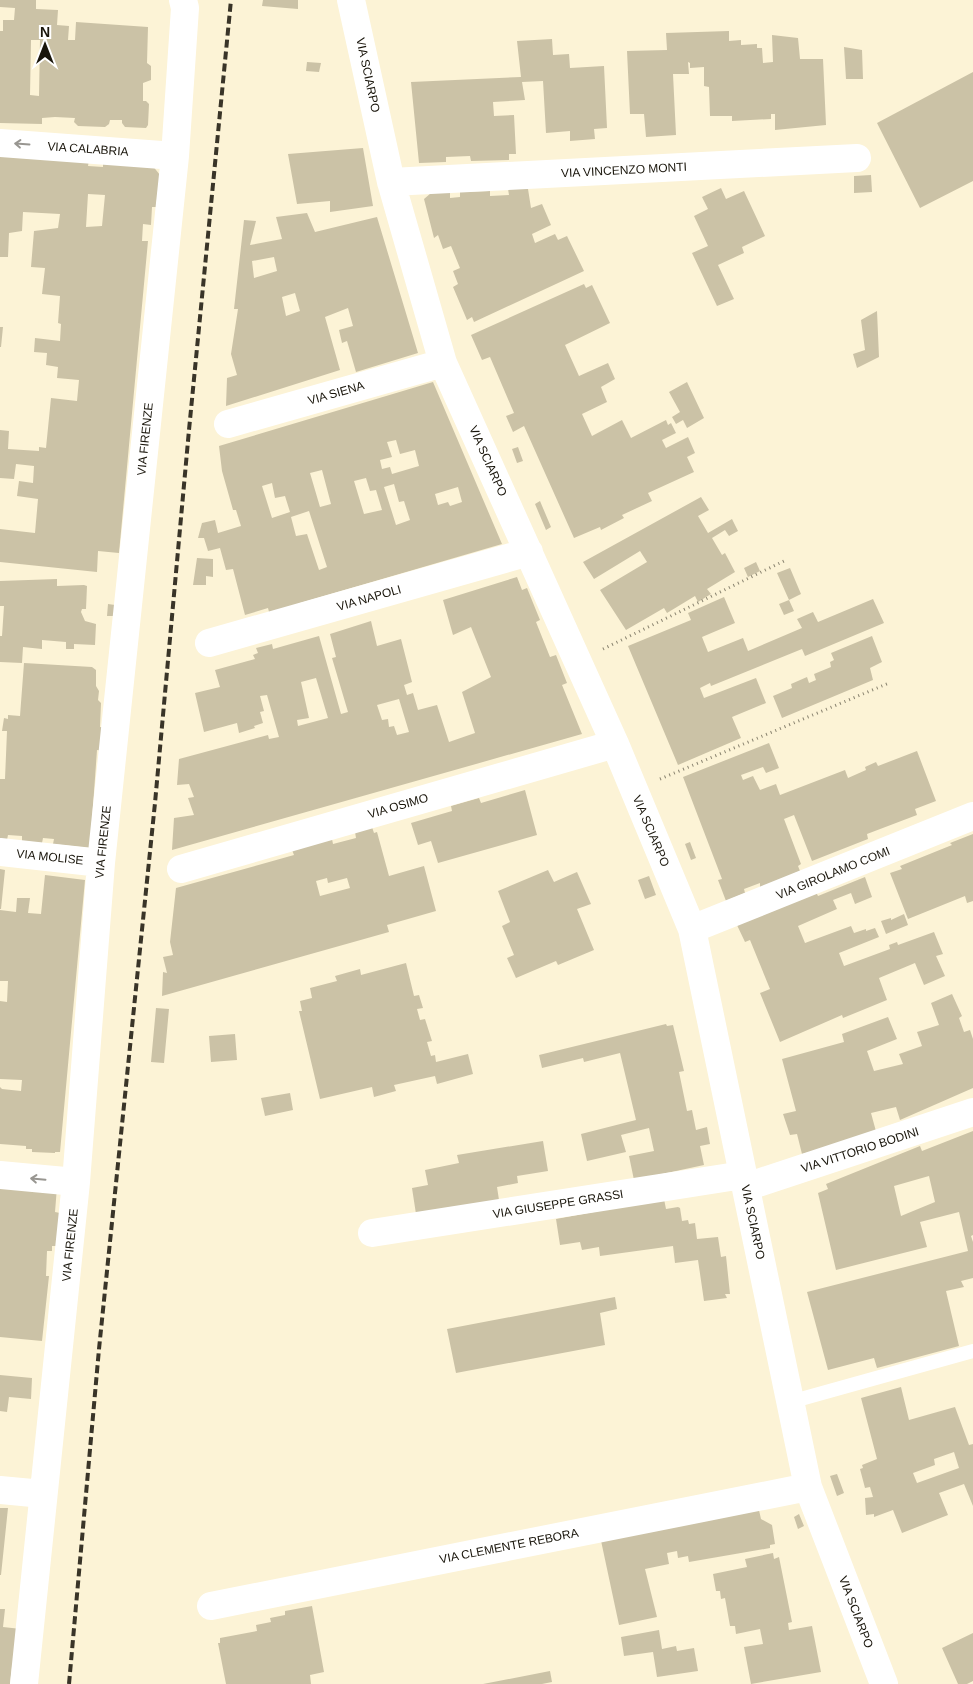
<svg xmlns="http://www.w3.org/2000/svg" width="973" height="1684" viewBox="0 0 973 1684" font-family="Arial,sans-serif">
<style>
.building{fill:#cbc2a6;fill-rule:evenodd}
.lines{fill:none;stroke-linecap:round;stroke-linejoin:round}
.path{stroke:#89836f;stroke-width:3;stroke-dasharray:1 4;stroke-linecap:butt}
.service{stroke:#fff;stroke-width:14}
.minor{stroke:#fff;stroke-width:28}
.rail{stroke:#393428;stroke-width:4;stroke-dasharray:8 4;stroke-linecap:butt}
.oneway{stroke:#989691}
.labels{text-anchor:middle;stroke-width:5;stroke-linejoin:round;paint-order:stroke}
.street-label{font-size:12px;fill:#19150b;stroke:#fff}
</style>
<rect width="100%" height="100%" fill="#fcf3d6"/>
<path class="building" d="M0,0h36v9l22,1 -1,15 12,1 -1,14h7l1,-18 72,5 -1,36 4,3v14l-8,3v18h3l3,3 -1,21 -2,3 -21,-1 -3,-4v-3h-12l-1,4 -4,3 -27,-1 -4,-4 1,-4 -20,-1 -13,1v6l-42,-1v-92h3v-11h11l1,-12 -15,-1zM31,40h9l-1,56 -9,-1z
M263,0h35v9l-36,-3z
M729,31v10l12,-1v5l16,-1v4h5l1,15 10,-1 -1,-27 26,3 2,21h23l3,66 -51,5v-16h-4v5l-39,2v-5h-22l-1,-29 -5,-1v-19l-14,1v-5l-2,-1 1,12h-16l3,61 -30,2 -2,-23h-14l-3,-63 40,-1 -1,-17z
M552,39l1,16 16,-1 1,14 34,-2 3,62 -13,1 1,10 -25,2v-10l-24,2 -3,-52 -21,1 3,18 -32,2 1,14 20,-1 2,39h-7v6l-38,1 -1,-5 -24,1v5l-27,1 -8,-81 110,-5 -4,-36z
M844,47l18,3 1,29h-17z
M307,62l14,1 -2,9 -13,-1z
M973,72v109l-53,27 -43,-85z
M363,148l10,58 -43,6v-11l-33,3 -9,-50z
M0,153l30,6v-4l59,5 -1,6 15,1v-6l49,4 8,10 -4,32h-4l-1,18 -8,-1 -1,17h6l-29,312 -21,-2 -1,21 -97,-10v-33l35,4 3,-34 -21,-3 2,-15 14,2 1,-17 -18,-2 -2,15 -14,-1v-48l9,1 -1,18 31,2v-4l7,1 5,-50 26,3 2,-21 -22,-2 1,-11 -12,-2 1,-12 -13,-1 1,-14 25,3 1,-17 -3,-1 2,-27 -18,-2 3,-26 -14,-1 3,-36 24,-3 2,-14 -37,-2 -1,19 -13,2 -1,24h-8zM88,194l17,1 -3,31 -16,1z
M871,175l1,17 -18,1v-17z
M721,188l5,11 18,-8 21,45 -23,11 2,6 -26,12 16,34 -17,7 -25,-53 16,-7 -14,-30 14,-7 -6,-12z
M508,189h20l3,19 11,-4 9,21 -19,9 3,9 20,-9 3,6 9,-4 17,35 -110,51 -2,-5 -5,3 -14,-33 5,-3 -5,-13 7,-3 -9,-22 -8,3 -5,-14 -4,3 -10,-39 7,-6 19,-1v6l10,-1v-5l30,-1v5l19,-1z
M307,213l8,19 62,-15 41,136 -62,19 -9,-31 -5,2 -3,-13 14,-4 -5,-18 -23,9 15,53 -114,36 1,-28 10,-3 -6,-21 7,-45h-4l10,-89 12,1 -6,24 32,-6 -6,-22zM274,257l3,14 -23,7 -2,-17zM295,293l5,18 -14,5 -4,-19z
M584,284l2,4 6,-3 18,38 -45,22 14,31 29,-13 7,16 -14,8 6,15 -25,12 10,22 30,-16 9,18 35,-18 2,5 3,-2 5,10 -14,7 4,8 22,-11 7,16 -8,4 7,15 -46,21 4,8 -30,14 2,3 -23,12 -1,-3 -26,11 -50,-112 -11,6 -7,-16 8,-3 -24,-56 -8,3 -11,-25z
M877,311l2,46 -22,11 -4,-14 12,-4 -4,-30z
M0,327h3l-2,20h-1z
M433,382l69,162 -202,59 -30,13 -2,-8 -23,7 -12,-46 -7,1 -6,-22 -12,3 -4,-13h-6l4,-15 13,-3 3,13 23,-7 -5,-16h-3l-11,-39 -3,-25zM396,440l4,14 15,-4 4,16 -27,8 -2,-7 -8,2 -2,-9 12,-3 -5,-15zM322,470l9,34 -11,3 -10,-34zM366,478l4,13 6,-1 6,20 -18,4 -10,-33zM272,483l3,15 10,-2 5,16 -18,6 -10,-32zM394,484l5,18 5,-1 6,19 -14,5 -12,-38zM458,487l4,15 -12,4 -2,-4 -10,3 -3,-11zM309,511l18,56 -8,3 -12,-36 -11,2 -5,-19z
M687,382l17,36 -17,10 -4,-8 -7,4 -4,-7 8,-5 -11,-20z
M518,447l5,14 -6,2 -5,-14z
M701,497l8,13 -11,6 10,17 24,-14 6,12 -9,5 -4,-6 -13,8 10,17 3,-2 10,19 -28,17 4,5 -13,8 -3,-6 -28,17 -3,-5 -38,22 -26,-40 47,-28 -7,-11 -46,28 -11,-17z
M540,501l11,26 -5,3 -11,-26z
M197,558l16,1v18l-7,-1v9h-13z
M756,562l4,9 -12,6 -4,-9z
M790,568l11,26 -12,6 -12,-27z
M517,577l5,13 5,-2 13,32 -4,2 14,35 6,-2 11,28 -5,2 20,49 -410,116 2,-32 20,-3 -6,-17 6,-1 -5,-13 -12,1 2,-26 89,-24 1,4 10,-2 -12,-42 -7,1 4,15 -4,1 3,11 -9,3 1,2 -16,5 -2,-10 -33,9 -9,-39 25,-6 -5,-17 40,-11 -2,-4 5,-2 -2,-5 16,-4 1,5 46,-13 22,78 7,-2 -16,-54 4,-1 -6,-23 41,-13 6,25 24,-7 11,43 -8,3 3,10 6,-2 5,17 19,-5 12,37 26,-9 -13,-41 29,-15 -20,-50 -18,8 -10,-35zM316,678l12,40 -30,8 -1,-6 12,-2 -8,-36zM399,699l10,33 -12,3 -3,-9 -5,1 -1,-8 -6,1 -5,-15z
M57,579v7l27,-1 3,1 -1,23h-4l-1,3 4,9 11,3 -1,21 -21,-1v5h-8v-7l-24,-2v9l-19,-2 -1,16 -22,-1v-26h2l2,-30h-4v-25z
M724,597l11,26 -33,14 6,15 35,-14 5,13 54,-23 -5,-9 16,-7 5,10 55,-23 11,24 -79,33 -3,-7 -91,37 -1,-3 -10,5 4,10 52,-20 10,25 -34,14 9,21 -63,27 -50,-119 63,-26 -3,-7z
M789,600l5,11 -10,4 -5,-11z
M108,604l7,1 -1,11h-7z
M872,636l10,26 -12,6 3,12 -91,38 -9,-22 19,-8 -1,-4 16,-7 2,6 7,-3 -2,-6 17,-7 -1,-5 4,-2 -3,-7z
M24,663l68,4 4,3v16l3,5 -1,9 3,3 -1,24 7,1 -2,23 -8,-1 -7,98 -37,-4 1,-5 -11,-1 -1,5 -20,-2v-5l-14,-1 -1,5 -7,-1v-60h5l2,-48h-5l2,-13 4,1v-4l12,1z
M769,743l10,25 -13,5 -3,-6 -22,8 2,5 10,-4 7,14 16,-6 4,11 65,-25 3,8 18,-8 -1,-3 11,-5 2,4 39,-15 19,50 -21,8 2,6 -50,19 1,5 -56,22 -18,-46 -10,4 17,45 -3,2 2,5 -40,17v-5l-16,6 1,4 -19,8 -8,-21 4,-1 -39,-102z
M525,790l12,45 -99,28 -7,-22 -13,4 -7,-22 41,-12 -1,-5 28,-8 2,5z
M372,827l2,6 3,-1 12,44 35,-10 12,45 -49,14 2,7 -227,64 1,-24 4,1 -4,-16 10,-2 -3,-13 6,-54 118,-33 -2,-5 40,-11 1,5 23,-6 -1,-6zM327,878l1,5 19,-5 3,10 -30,8 -4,-15z
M973,834v67l-6,2 -2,-7 -57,23 -18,-46 12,-4 -2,-3 52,-21 -2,-2z
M690,842l6,16 -5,2 -6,-16z
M0,869l5,1 -4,39h-1z
M548,870l6,12 23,-10 14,32 -14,5 17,41 -36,15 -2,-4 -40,17 -9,-20 7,-3 -12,-29 8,-4 -12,-31z
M45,875l40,5 -25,272h-5v1l-23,-1v-3h-6v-3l-26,-2v-57l2,2 19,2 1,-11 -22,-1v-78l7,1 1,-21h-8v-71l16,2 1,-14h13l-2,15 13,1z
M649,876l7,19 -11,4 -7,-19z
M865,877l7,20 -17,7 -4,-11 -18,7 4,9 -39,17 7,17 46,-17 3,7 12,-4v2l9,-3 4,9 -40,16 5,13 46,-17 -1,-4 8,-3 1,3 36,-13 9,22 -7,2 9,20 -21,9 -9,-22 -36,15 8,22 -44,18 -1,-3 -62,27 -20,-49 10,-4 -20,-49 -5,2 -9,-19 80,-31 2,4z
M904,914l4,11 -22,9 -5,-13 10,-3v2z
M406,963l8,33 5,-1 4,13 -6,1 3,11 5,-1 7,22 -5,1 4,14 4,-1 1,7 32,-8 5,20 -36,10 -2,-8 -41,9 2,6 -22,6 -2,-10 -52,12 -21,-88h3l-2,-10 12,-3 -2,-10 27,-7 -2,-5 25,-7 1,6z
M952,994l10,22 -3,2 5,14 6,-2 3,9v49l-73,32 -4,-13 -25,6 6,22 -75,19 -5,-20 -7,1 -7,-21 13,-3 -14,-52 62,-17 -2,-8 46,-17 9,22 -30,12 7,20 29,-7 -4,-10 23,-8 -5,-14 22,-7 -8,-22z
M156,1008l13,1 -5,54 -13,-1z
M666,1024l1,2 6,-1 11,46 -5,1 8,39 5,-1 4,20 11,-3 3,17 -10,2 4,19 -70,15 -5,-24 25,-5 -5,-23 -28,7 5,17 -39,9 -6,-27 55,-14 -16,-67 -36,9 -1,-4 -41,10 -3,-13z
M235,1034l2,26 -26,2 -2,-26z
M290,1093l3,17 -28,6 -4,-18z
M973,1131v104l-2,1 2,6v36l-12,3 3,6 -18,4 13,55 -82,22 -3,-10 -46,12 -21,-78 161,-41 -9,-39 -39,10 7,25 -91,23 -18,-77 10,-4 -2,-5 94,-38 2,5zM929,1176l6,26 -34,14 -7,-30z
M543,1141l5,30 -31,5 1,7 -21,4 2,13 -83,14 -4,-26 16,-3 -3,-15 34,-7 -2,-8z
M0,1182l57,5 -2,25 5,1 -3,33h-5v5h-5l-1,25h3l-7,65 -42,-4z
M664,1199l2,10 12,-2 2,1 2,13 6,-1 1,4 6,-1 2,16 21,-2 3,20 5,-1 4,38h-5l2,4 -23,3 -6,-41 -23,3 -2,-17 -73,10 -1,-9 -17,3 -2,-8 -20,3 -4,-26z
M615,1297l2,12 -17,4 5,32 -149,28 -9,-44z
M0,1375l32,3 -1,21 -22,-2 -2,15 -7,-1z
M901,1387l8,33 46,-13 14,38 4,-1v62l-9,-22 -25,9 9,22 -46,18 -9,-23 -19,7v-3l-8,1 -1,-17 8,-1 -3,-10 -5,1 -5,-19 3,-1 -1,-3 15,-6 -16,-61zM954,1452l5,16 -42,15 -4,-10 22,-8 -1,-6z
M837,1474l7,19 -7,3 -7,-20z
M758,1506l3,13 11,6 3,19 -5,1v3l-81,14 -1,-6 -10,2 -1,-7 -10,2 2,11 -24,5 12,48 -38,8 -19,-89z
M0,1508h8l-7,67h-1z
M799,1514l5,12 -6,3 -4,-12z
M773,1553l1,6 5,-2 13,65 -4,1 1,7 23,-4 9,46 -70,12 -7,-37 19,-3 -3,-15 -24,5 -1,-8h-5l-5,-28 -4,1 -1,-8h-4l-3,-17 34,-7 -2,-8z
M312,1606l12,66 -14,3 1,9h-85l-8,-41h2v-5l37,-7 -1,-6 15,-3 -1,-4 15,-3v-4z
M0,1609h5l-2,18 18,2 -3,38h-6l-2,17h-10z
M659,1630l3,19 14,-3 1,5 17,-3 4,23 -41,6 -4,-25 -29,4 -3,-19z
M973,1633v48l-6,3h-9l-16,-36z
M550,1671l2,11 -10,2h-59z"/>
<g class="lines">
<path class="path" d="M603,649l183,-89
M660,779l229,-96"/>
<path class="service" d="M790,1402l183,-51"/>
<path class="minor" d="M351,0l40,182 52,181 172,381 77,185 116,558 76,197
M0,143l175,13
M391,182l466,-24
M228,424l215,-61
M209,643l320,-91
M0,852l101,11
M181,869l434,-125
M692,929l281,-113
M0,1175l76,7
M746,1187l227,-75
M372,1233l371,-58
M0,1490l43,4
M211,1606l597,-119
M24,1684l52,-502 25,-319 74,-707 10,-148 -2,-8"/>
<path class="rail" d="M69,1684l30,-335 56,-546 34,-373 42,-430"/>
</g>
<defs><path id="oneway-shaft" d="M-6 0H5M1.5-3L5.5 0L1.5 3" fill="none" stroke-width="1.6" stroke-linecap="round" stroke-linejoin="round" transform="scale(1.25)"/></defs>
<g class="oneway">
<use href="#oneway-shaft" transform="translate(22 144) rotate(-176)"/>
<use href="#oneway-shaft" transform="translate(38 1179) rotate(-175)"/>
</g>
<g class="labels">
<g class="street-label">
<text transform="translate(368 75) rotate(78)" y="4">VIA SCIARPO</text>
<text transform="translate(88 149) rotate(4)" y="4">VIA CALABRIA</text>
<text transform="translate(624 170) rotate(-3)" y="4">VIA VINCENZO MONTI</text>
<text transform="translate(336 393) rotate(-16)" y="4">VIA SIENA</text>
<text transform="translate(145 439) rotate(-84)" y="4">VIA FIRENZE</text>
<text transform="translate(488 461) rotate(66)" y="4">VIA SCIARPO</text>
<text transform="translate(369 598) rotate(-16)" y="4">VIA NAPOLI</text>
<text transform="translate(398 806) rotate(-16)" y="4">VIA OSIMO</text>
<text transform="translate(651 831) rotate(67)" y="4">VIA SCIARPO</text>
<text transform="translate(103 842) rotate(-84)" y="4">VIA FIRENZE</text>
<text transform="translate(50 857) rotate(6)" y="4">VIA MOLISE</text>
<text transform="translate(833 873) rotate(-22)" y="4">VIA GIROLAMO COMI</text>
<text transform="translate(860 1150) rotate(-18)" y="4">VIA VITTORIO BODINI</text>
<text transform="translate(558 1204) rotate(-9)" y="4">VIA GIUSEPPE GRASSI</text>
<text transform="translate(753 1222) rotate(78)" y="4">VIA SCIARPO</text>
<text transform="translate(70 1245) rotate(-84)" y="4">VIA FIRENZE</text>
<text transform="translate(509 1546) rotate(-11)" y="4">VIA CLEMENTE REBORA</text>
<text transform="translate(856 1612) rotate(69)" y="4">VIA SCIARPO</text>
</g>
</g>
<g transform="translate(45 45)" stroke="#ffffff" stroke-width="4" paint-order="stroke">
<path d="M0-4L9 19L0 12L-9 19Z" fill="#19150b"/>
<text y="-8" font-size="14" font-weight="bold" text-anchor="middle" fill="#19150b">N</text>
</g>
</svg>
